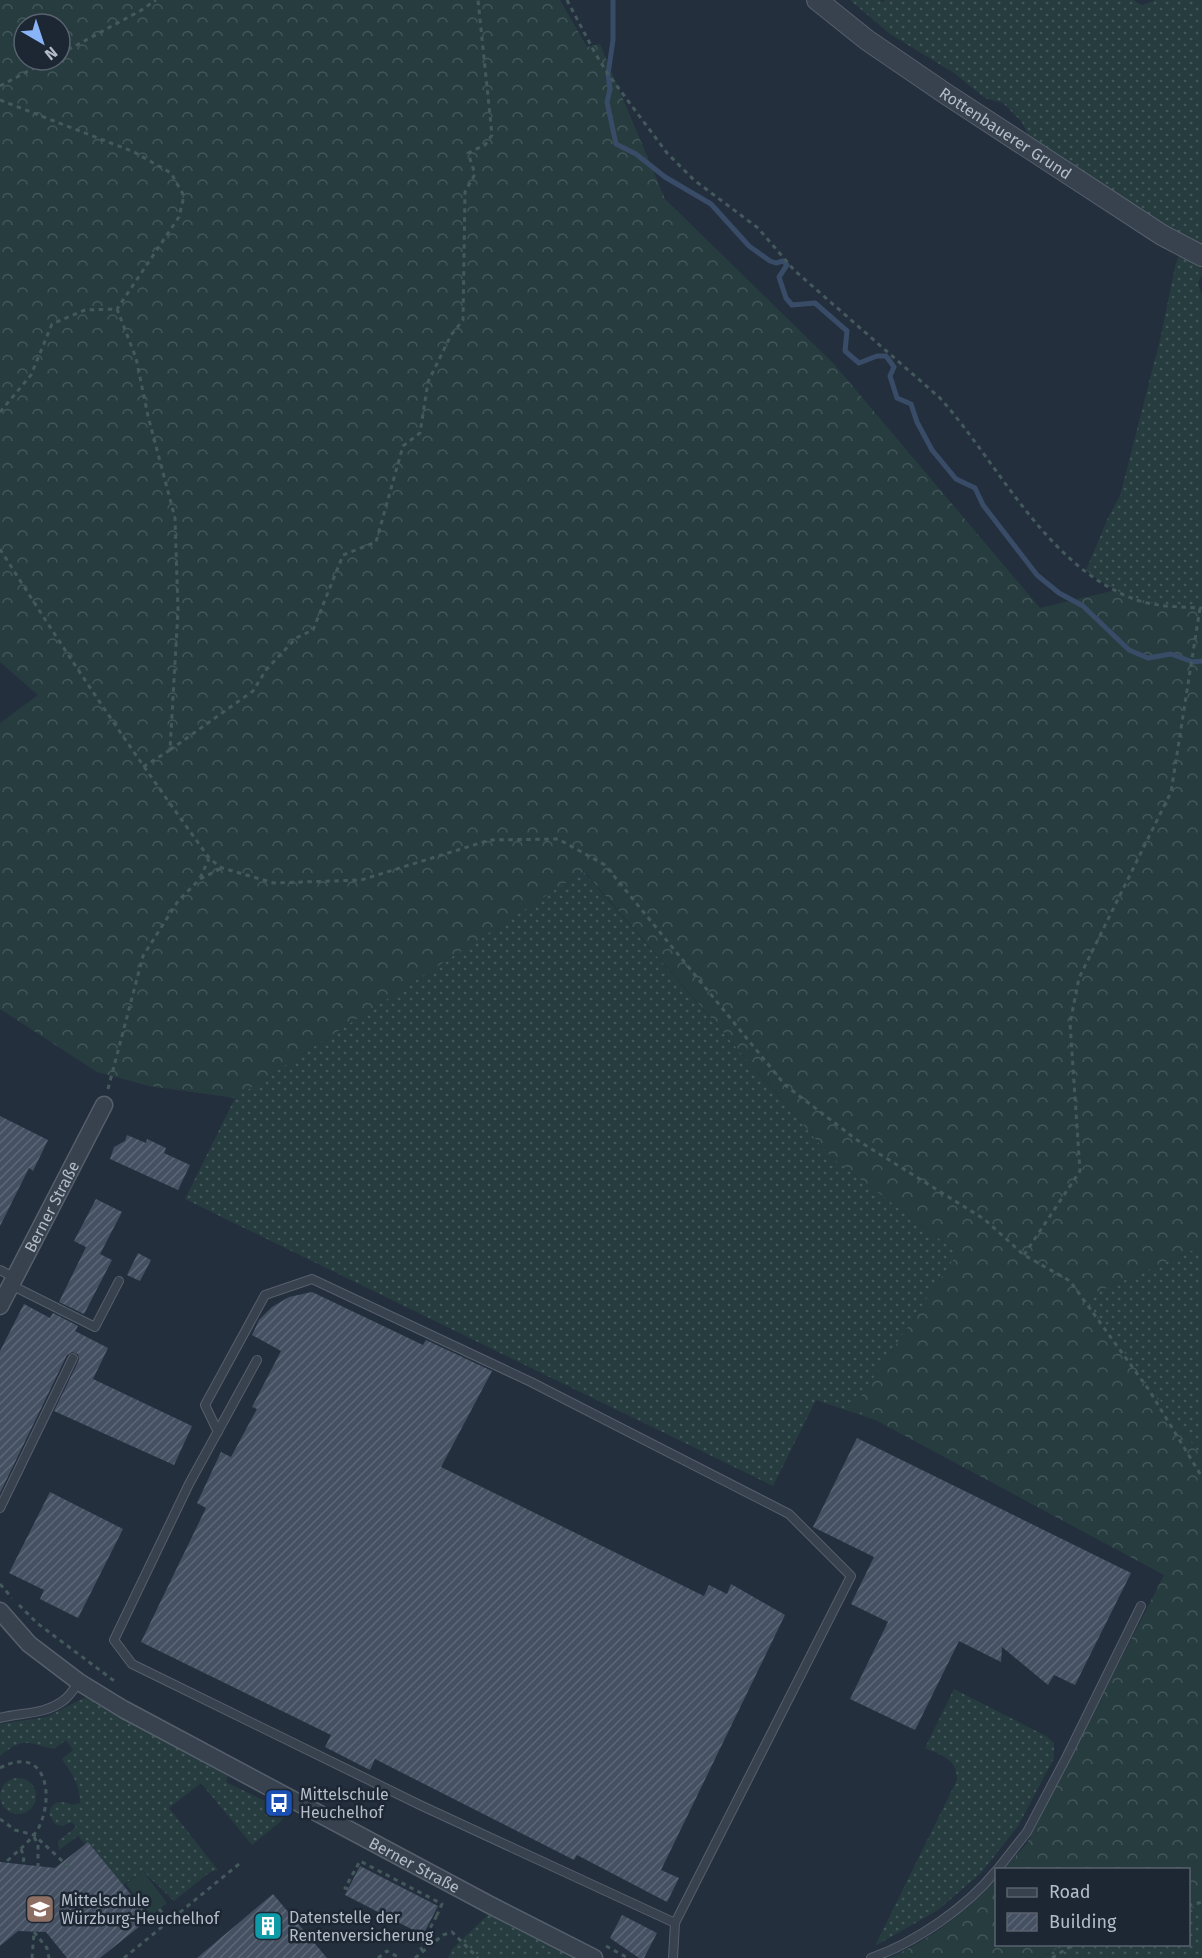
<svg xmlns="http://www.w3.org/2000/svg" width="1202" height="1958" viewBox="0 0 1202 1958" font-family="'Fira Sans',sans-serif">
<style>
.grass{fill:url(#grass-dots)}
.forest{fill:url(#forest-crowns);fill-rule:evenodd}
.garden{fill:#263c3f}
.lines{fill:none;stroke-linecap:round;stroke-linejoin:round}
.stream{stroke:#394c67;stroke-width:5}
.building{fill:url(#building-hatch)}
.service-casing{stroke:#565f6c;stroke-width:10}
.minor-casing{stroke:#565f6c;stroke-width:19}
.tertiary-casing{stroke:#565f6c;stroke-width:22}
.path{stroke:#44595c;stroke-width:3;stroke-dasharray:4.5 4.5;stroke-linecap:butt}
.service{stroke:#38414e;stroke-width:8}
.minor{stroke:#38414e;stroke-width:16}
.tertiary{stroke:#38414e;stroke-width:20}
.labels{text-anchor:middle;stroke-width:5;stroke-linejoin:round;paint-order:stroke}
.street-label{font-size:16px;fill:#b4bcc9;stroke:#1d2633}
.poi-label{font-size:16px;fill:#b4bcc9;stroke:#1d2633;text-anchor:start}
</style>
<defs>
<pattern id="grass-dots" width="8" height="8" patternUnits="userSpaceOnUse" patternTransform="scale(1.5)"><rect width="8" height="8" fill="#263c3f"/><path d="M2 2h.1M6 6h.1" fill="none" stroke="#435659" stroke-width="1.8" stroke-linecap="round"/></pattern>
<pattern id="forest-crowns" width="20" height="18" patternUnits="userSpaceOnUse" patternTransform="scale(1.5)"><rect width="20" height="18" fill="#263c3f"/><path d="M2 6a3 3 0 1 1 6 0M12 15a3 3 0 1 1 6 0" fill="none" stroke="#435659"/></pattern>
<pattern id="building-hatch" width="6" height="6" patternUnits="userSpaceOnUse" patternTransform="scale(1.5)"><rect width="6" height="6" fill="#455162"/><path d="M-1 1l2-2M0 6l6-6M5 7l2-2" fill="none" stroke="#5d6877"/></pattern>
</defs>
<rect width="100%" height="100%" fill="#242f3e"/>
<path class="grass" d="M850,0h29l4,2 2,-2h248l9,5 13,-5h47v275l-4,8 4,12v313c-47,-4 -78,-6 -116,-38l22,-52 12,-22 41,-160 14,-69 7,-22 -146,-94 -14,-29 -19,-19 -18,-5 -31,-25 -64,-39z
M583,871l248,286 127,96 -105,155 25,13 -62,-21 -43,86 -588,-287 50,-101z
M1202,1246v211l-118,-159z
M954,1689l92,47 8,7v15l-36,68 -37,47 -43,37 -63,36 82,-166c0,-22 -15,-24 -32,-32z
M86,1697h4l41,26 97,53 -2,6 57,28 1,7 -4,5 -28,23 -51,-62 -32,25 49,62 -8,2 -36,29 -31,-30 -20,14 -35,-43 -3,2 -7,-8 -19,14 -1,-9 18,-14 -4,-5 -10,4 -7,-2 -6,-10c3,-15 13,-13 24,-9l7,-2c0,-18 -8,-29 -18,-44l11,-9 -7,-10 -12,9c-27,-6 -30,-13 -54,7v-32l46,-7z
M0 1796a18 18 0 1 1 36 0a18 18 0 1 1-36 0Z
M1189,1908h13v50h-161l21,-13 126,-1z
M492,1911l88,47h-132l4,-9z"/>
<path class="forest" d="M0,0h560l27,47 13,-3 65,155 168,164 207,245 76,-18c28,14 54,15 86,18v638l-118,52 118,159v451h-13l-1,-38 -184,-1 23,-26 137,-268 -311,-167 105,-155 -127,-96 -247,-286 -349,227 -86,-12 -52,-14 -97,-63v-286l38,-28 -38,-33zM24,24h36v36h-36z
M996,1879v65l66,1 -21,13h-153c36,-14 84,-50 108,-79z"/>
<path class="garden" d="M143,1871l24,32 -16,13 -25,-32z"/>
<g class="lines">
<path class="stream" d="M613,0v40l-5,34 2,15 -3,13 9,42 20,10 29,23 46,27 38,42 21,15 6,2 7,-2 4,4 -8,12 7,21 6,7 23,-2 32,28 -2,20 14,12 18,-7h9l8,11 -4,9 7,22 14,6 6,18 15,28 24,29 19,9 8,17 54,70 22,18 24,13 46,44 19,8 23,-4 22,8 9,-1"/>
</g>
<path class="building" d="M0,1116l48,24 -15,31 -4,-3 -29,58z
M127,1135l19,8 1,-4 19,9 -2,5 26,12 -12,25 -68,-31 4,-12 11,-6z
M96,1199l26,13 -22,42 12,6 -28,54 -25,-12 27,-55 -12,-6z
M138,1253l13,7 -11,21 -13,-6z
M312,1292l111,53 3,-5 66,31 -51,96 263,129 5,-11 18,9 4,-10 54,31 -124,255 18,8 -12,24 -90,-47 -3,5 -199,-101 -5,11 -45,-23 6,-12 -190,-93 65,-134 -9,-5 24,-51 10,5 26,-48 -5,-2 29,-56 -29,-16 7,-15 13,-13 17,-10z
M24,1304l26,14 3,-5 25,13 -3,5 33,17 -15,31 99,47 -18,39 -120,-54 25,-51 -1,-6 -6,-2 -5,3 -67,138v-142z
M857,1438l274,135 -56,112 -21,-10 -6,10 -46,-38 -1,15 -42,-21 -44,89 -65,-31 38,-77 -37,-18 23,-47 -61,-30z
M50,1492l73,37 -45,89 -38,-19 4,-9 -35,-17z
M88,1842l62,76 -50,40h-33l-21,-26 -28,-1 -18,15v-84l55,6z
M360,1866l78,40 -15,29 -78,-40z
M273,1894l54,64h-130z
M622,1915l35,18 -13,25h-5l-29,-20z"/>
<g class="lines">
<g class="service-casing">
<path id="service" d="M0,1270l15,8
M11,1285l84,42 24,-46
M257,1360l-68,124 -75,156 18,24 288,141 255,118
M218,1432l-13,-27 60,-110 47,-16 219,103 258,132 62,62 -176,347 -2,35
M0,1508l73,-150
M0,1718c22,-6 45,-3 64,-18 6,-4 10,-12 15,-18
M997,1870l30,-38 40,-76 74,-150
M871,1958c44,-15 96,-51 125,-87"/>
</g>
<g class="minor-casing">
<g id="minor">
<path id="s1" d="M0,1306l104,-201"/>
<path id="s2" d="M0,1611l29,33 50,38 44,27 367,196 104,53"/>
</g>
</g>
<g class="tertiary-casing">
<g id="tertiary">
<path id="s3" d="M817,0l50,40 79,54 216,141 40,21"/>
</g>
</g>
<path class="path" d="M567,0l28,53 13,21 59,79 27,27 64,48 36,42 146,128c59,66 106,168 194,201 21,8 46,8 68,9
M60,54l80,-43 16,-11
M0,86l49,-26
M0,100l134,52 37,21 13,23 -5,21 -62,92
M0,412l31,-37 21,-51 33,-14 32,-1 19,49 12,58 27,102 3,92 -8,140 -27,17
M0,549c67,106 136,209 210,310l12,9 52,15 87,-3 129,-40 68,-1 47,26 180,220 72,55 127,79 40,36 46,26 79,109 53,87
M170,750l83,-59 13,-21 30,-32 17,-8 30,-75 33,-13 27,-96 17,-13 8,-51 23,-47 12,-15 2,-128 10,-18 -7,-21 17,-8 7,-10 -14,-135
M200,878l9,-19
M108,1089l35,-133 35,-55 22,-22 22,-11
M1024,1255l56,-84 -10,-148 9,-45 92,-186 29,-184
M0,1584l12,14
M19,1605l18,18 80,60
M0,1768c45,-24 55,26 39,59 -8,14 -20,23 -32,34
M0,1819l15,11 19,5 35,32
M34,1837l4,7v22
M21,1849l3,8 -1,7
M348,1889l-3,-1 15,-27 82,43 -6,13
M1188,1906l14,-4
M159,1909l10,12
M34,1932l13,16 2,10
M606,1946l22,12
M423,1951l-3,-4 16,-30 -3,-1
M32,1958l2,-25
M124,1958l115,-94
M378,1958l9,-7 13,7
M415,1958l28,-23 9,-3 26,26
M1052,1958l16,-10 10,-4"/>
<use href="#service" class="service"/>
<use href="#minor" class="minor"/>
<use href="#tertiary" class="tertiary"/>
</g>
<defs>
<g id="bus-square" transform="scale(1.5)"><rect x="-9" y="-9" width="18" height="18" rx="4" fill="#1a4fb4" stroke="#1d2633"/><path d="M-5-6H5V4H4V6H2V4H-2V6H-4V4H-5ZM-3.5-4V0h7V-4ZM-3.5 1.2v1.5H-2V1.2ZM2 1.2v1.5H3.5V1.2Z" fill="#fff"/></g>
<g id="school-square" transform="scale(1.5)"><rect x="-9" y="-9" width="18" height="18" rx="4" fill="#8d6e63" stroke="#1d2633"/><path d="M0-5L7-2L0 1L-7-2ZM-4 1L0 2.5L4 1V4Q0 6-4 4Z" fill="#fff"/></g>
<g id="building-square" transform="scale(1.5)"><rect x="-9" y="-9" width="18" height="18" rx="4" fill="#0f9aa8" stroke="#1d2633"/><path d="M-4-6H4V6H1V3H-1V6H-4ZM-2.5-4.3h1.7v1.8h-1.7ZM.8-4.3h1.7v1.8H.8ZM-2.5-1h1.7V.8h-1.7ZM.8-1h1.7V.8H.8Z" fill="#fff"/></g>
</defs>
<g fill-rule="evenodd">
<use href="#bus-square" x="279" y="1803"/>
<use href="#school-square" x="40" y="1909"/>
<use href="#building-square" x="268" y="1926"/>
</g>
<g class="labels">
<g class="street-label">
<text dy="6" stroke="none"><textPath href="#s3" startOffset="231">Rottenbauerer Grund</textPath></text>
<text dy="6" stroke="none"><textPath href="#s1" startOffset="112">Berner Straße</textPath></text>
<text dy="6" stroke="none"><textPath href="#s2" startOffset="489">Berner Straße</textPath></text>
</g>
<g class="poi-label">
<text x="300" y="1800">Mittelschule<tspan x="300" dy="18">Heuchelhof</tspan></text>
<text x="61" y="1906">Mittelschule<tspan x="61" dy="18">Würzburg-Heuchelhof</tspan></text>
<text x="289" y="1923">Datenstelle der<tspan x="289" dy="18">Rentenversicherung</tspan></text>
</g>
</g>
<rect x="995" y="1868" width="195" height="78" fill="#1d2633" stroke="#59626f" stroke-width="1.5"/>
<rect x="1007" y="1888" width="30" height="9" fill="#38414e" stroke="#59626f" stroke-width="1.5"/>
<text x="1049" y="1898" font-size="18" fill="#b4bcc9">Road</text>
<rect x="1007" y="1913" width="30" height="18" fill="url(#building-hatch)" stroke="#59626f" stroke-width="1.5"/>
<text x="1049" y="1928" font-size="18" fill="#b4bcc9">Building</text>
<g transform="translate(42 42) rotate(141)"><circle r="28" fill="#1d2633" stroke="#59626f" stroke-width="1.5"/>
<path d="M0-4.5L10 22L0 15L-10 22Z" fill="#8ab4f8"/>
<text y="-9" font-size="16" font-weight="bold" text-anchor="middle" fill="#b4bcc9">N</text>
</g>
</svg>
